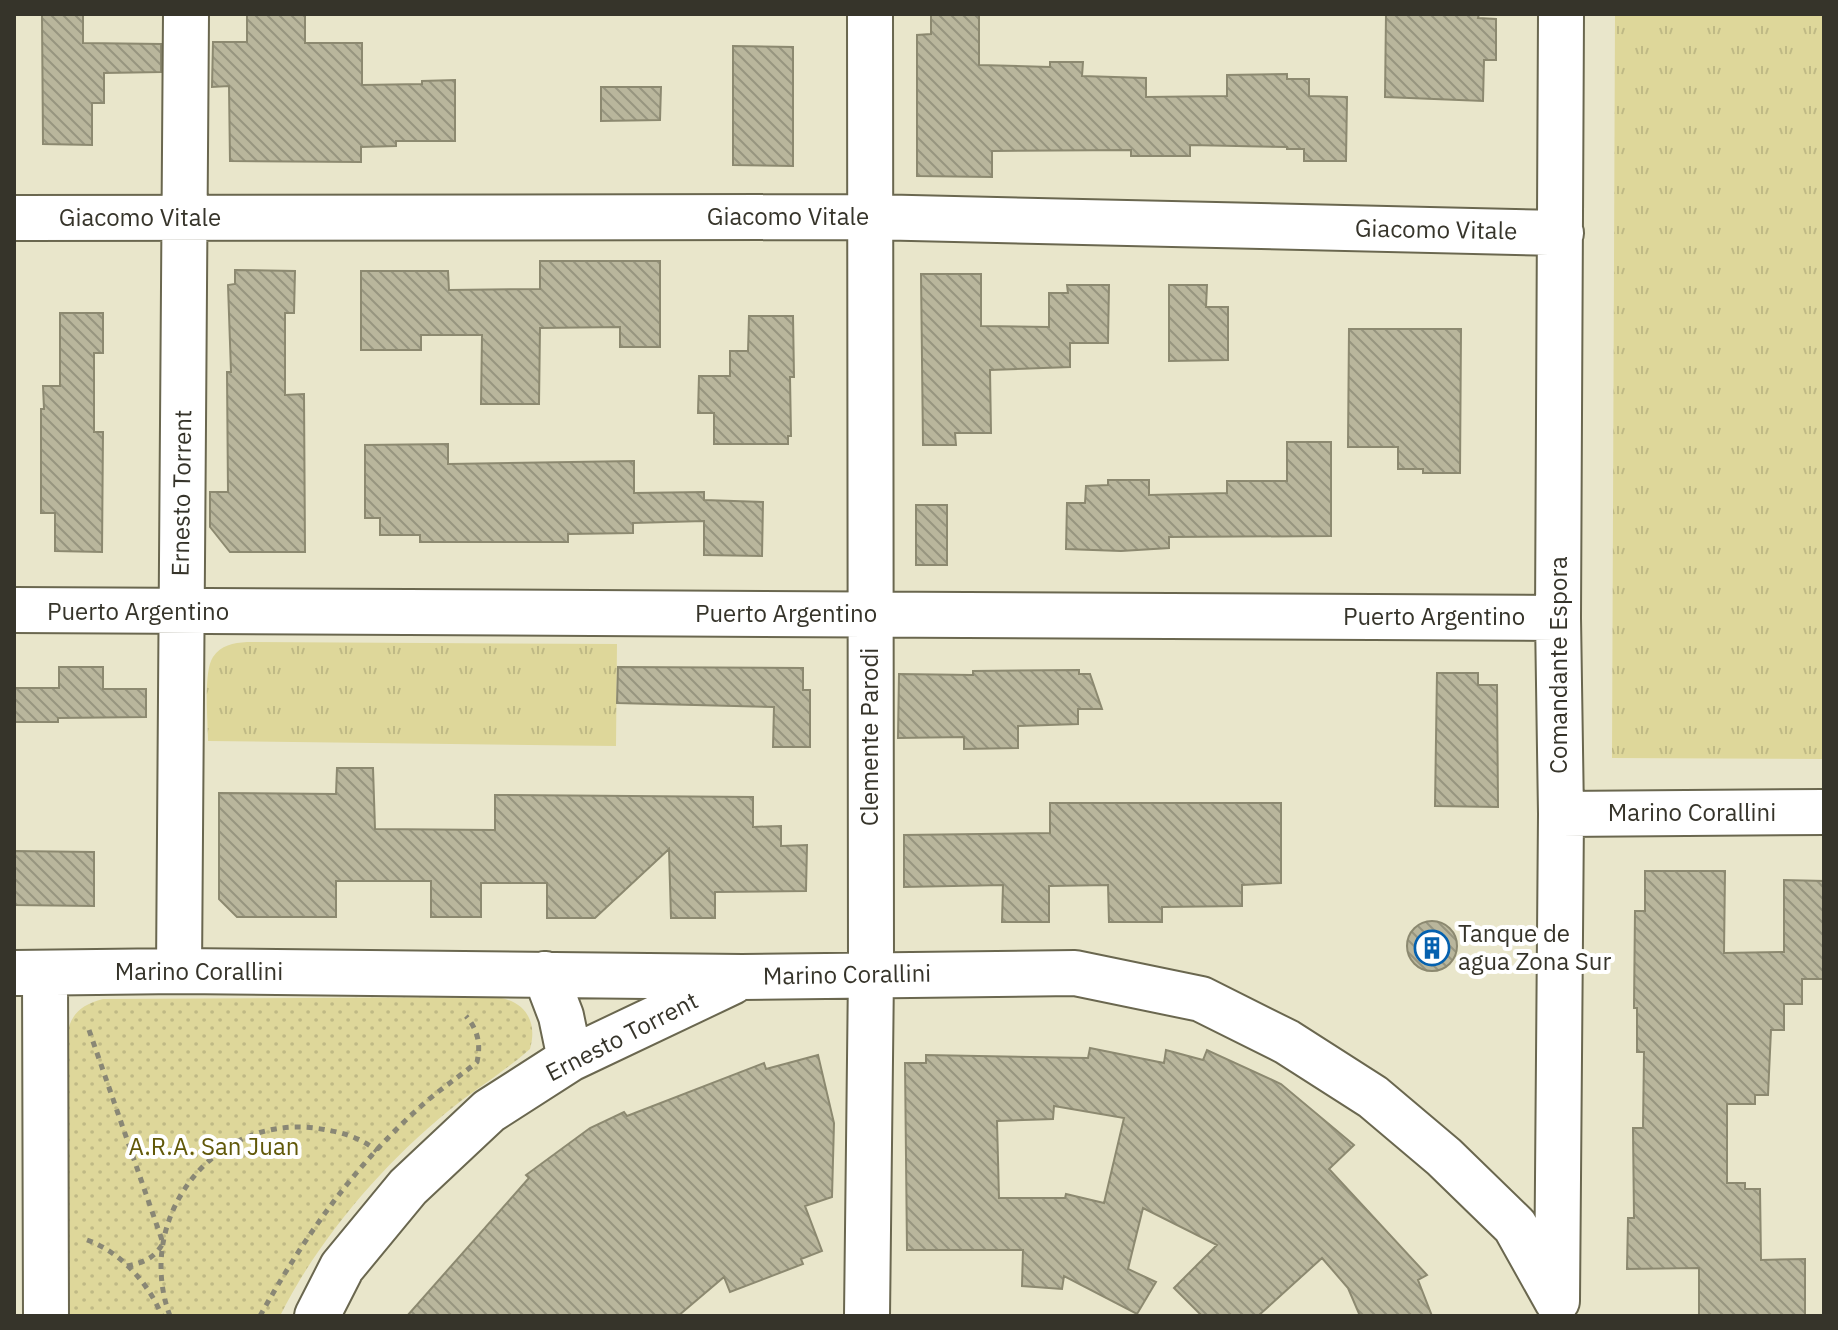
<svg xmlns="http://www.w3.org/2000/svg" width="1838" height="1330" viewBox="0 0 1838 1330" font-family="'IBM Plex Sans',sans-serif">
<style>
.grass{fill:url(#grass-tufts)}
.park{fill:url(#park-dots)}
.building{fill:url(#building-back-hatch);stroke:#8c8970;stroke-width:2;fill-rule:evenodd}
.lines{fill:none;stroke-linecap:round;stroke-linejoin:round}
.street-casing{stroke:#6a674f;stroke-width:48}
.path{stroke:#898775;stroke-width:5;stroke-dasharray:6 6;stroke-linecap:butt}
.street{stroke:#fff;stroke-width:44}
.labels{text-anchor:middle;stroke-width:8;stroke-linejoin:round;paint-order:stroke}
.street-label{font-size:24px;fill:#36342a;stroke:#fff}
.poi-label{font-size:24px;fill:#36342a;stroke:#fff;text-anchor:start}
.park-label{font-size:24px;fill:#615809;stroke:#fff}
</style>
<defs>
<pattern id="grass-tufts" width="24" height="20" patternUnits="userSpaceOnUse" patternTransform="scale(2)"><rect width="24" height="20" fill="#ded79a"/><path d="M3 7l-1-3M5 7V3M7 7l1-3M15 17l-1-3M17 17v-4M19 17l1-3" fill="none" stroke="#bfb985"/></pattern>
<pattern id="park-dots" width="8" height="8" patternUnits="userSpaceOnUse" patternTransform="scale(2)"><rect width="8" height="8" fill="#ded79a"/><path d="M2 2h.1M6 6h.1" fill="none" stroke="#bfb985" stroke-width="1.8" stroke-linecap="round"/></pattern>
<pattern id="building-back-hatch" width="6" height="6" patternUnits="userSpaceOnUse" patternTransform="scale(2)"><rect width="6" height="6" fill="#b9b69c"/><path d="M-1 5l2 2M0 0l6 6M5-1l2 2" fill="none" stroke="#97957f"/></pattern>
</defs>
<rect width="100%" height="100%" fill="#e9e6cb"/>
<path class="grass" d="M1615,14h209v745l-212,-1z
M247,642l370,2 -1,102 -408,-5c0,-20 -5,-69 5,-84 8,-12 20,-14 34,-15z"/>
<path class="park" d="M496,997c29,4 42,24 34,52 -26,23 -56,41 -83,63 -65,53 -130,129 -167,204h-213l-1,-278c4,-23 14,-33 37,-39z"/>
<path class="building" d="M42,14h41v29l78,1v28l-57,1v30h-12v42l-49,-1z
M247,14h58v29h57v42l60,-1v-3l33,-1v61h-59v5l-35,1v15l-131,-1 -1,-75 -17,1 1,-45h34z
M931,14h48v51l71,2v-5h33l-1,14 64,2v19l81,-1v-21l60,-1v5h22v17l38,1 -1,64h-42v-12h-17v-2l-97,-2v11h-59v-6l-139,1v26l-75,-1v-141l14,-1z
M1386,14h93l-1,4 18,1v41h-12l-1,41 -98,-4z
M733,46l60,1v119l-60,-1z
M601,87h60l-1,33 -59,1z
M540,261h120v86h-40v-20l-80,1 -1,76h-58l1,-69h-61v15h-60v-79h87l1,19 91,-1z
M235,270l60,1 -1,42h-9v82l19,-1 1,158h-75l-20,-25v-35h18l-1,-120h4l-3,-87 7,-1z
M921,274h60v52l68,1v-34h19l-1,-8h42l-1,58h-38v24l-80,3 1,63h-36l1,12h-33z
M1169,285h38l-1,22h22v53l-59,1z
M60,313h43v40h-9v79h9l-1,120 -47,-1v-38h-14v-104h3l-1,-23h17z
M749,316h44l1,61h-4l1,59h-3v8h-74v-31h-16l1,-37h31v-25h18z
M1349,329h112l-1,144h-37v-4h-25v-22h-50z
M1287,442h44v94l-162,1v11l-48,3 -55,-2 1,-46h18l1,-17 22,-1v-5h41v15l78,-2v-12h60z
M448,444v20l186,-3v32l70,-1v8l59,2 -1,54 -58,-1v-34l-71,2v10l-65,1v8h-148v-7h-40v-17h-15v-73z
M916,505h31v60h-31z
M59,667h44v22h43v28l-88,1v4h-44v-34h45z
M618,667l185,1v22h7v57h-37l1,-40 -157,-4z
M1079,670v4h11l12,35h-24v15l-60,2v22l-54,1v-12l-66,1 1,-64 74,1v-4z
M1437,673h41v12h19l1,122 -63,-1z
M337,768h36l2,61 120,1v-35l258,2v30l28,-1v20l26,-1 -1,46 -91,1v26h-44l-2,-69 -74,69h-48v-35h-66v34h-50v-36h-95v36h-99l-18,-18v-106l117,1z
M1050,803h231v80l-39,2v21l-80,1v15h-53l-1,-37 -59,1v36h-47l1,-37 -99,2v-52l146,-2z
M14,851l80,1v54l-80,-1z
M1645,871h80l-1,82 60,-1v-72l40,1v98h-22v25h-18v26h-13l-3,65h-13v9h-28v79h18v6h15l1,71 44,-1v57h-106v-48l-72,1 1,-51h6l-1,-90h10l1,-76h-7v-44h-3l1,-97h10z
M1407 946a25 25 0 1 1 50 0a25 25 0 1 1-50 0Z
M1090,1048l74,15 2,-13 37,10 4,-10 74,34 73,61 -25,24 98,106 -9,5 14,36h-72l-12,-28 -26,-30 -64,58h-56l-28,-28 43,-43 -74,-37 -15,61 28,13 -19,32 -73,-38 -2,13 -40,-3 1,-36h-116l-2,-187h21v-8l162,3zM1054,1106l70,12 -20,85 -38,-9 -1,4h-66l-2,-77 56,-2z
M818,1055l16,68 -2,74 -27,9 17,45 -21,8 2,5 -73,28 -6,-15 -46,39h-271l122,-138 -3,-3 64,-47 34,-16 3,4 137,-53 2,6z"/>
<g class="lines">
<g class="street-casing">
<path id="street" d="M14,218l855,-1 692,16
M14,610l1544,8
M1561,814l263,-2
M179,971l7,-957
M14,973l165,-2 563,6 333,-4 126,26 86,43 86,55 71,60 71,69 42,75
M45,973l1,343
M545,974l16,42 9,43
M1557,1300l4,-486 -3,-196 3,-604
M317,1316l25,-49 66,-80 81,-76 81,-52 162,-77
M867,1316l4,-342 -1,-960"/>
</g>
<path class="path" d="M89,1030l74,213c-8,15 -20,20 -37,23
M87,1240c34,12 62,44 75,76
M170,1316c-36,-96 41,-200 144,-188 23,3 45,8 63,23
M260,1316c43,-77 93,-149 159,-208 18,-17 39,-30 58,-46 4,-18 1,-32 -11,-46"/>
<use href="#street" class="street"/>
</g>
<defs>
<g id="building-ring" transform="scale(1.8)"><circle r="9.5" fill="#fff" stroke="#0561af" stroke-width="1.5"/><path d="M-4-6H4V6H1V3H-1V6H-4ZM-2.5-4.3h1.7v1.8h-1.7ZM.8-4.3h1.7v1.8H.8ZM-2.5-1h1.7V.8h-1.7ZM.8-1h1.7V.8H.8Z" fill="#0561af"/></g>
</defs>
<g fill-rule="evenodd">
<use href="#building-ring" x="1432" y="948"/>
</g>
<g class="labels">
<g class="street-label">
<text x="788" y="225">Giacomo Vitale</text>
<text x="140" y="226">Giacomo Vitale</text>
<text transform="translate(1436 230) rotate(1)" y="8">Giacomo Vitale</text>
<text transform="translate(182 493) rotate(-89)" y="8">Ernesto Torrent</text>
<text x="138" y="620">Puerto Argentino</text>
<text x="786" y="622">Puerto Argentino</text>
<text x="1434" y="625">Puerto Argentino</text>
<text transform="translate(1559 665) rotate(-90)" y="8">Comandante Espora</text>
<text transform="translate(870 737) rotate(-90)" y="8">Clemente Parodi</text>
<text x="1692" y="821">Marino Corallini</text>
<text x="199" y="980">Marino Corallini</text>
<text transform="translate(847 975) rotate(-1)" y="8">Marino Corallini</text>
<text transform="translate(622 1037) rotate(-27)" y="8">Ernesto Torrent</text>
</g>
<g class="poi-label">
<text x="1458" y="942">Tanque de<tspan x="1458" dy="28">agua Zona Sur</tspan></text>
</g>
<g class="park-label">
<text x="214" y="1155">A.R.A. San Juan</text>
</g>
</g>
<rect width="1838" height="1330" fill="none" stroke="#36342a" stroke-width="32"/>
</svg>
